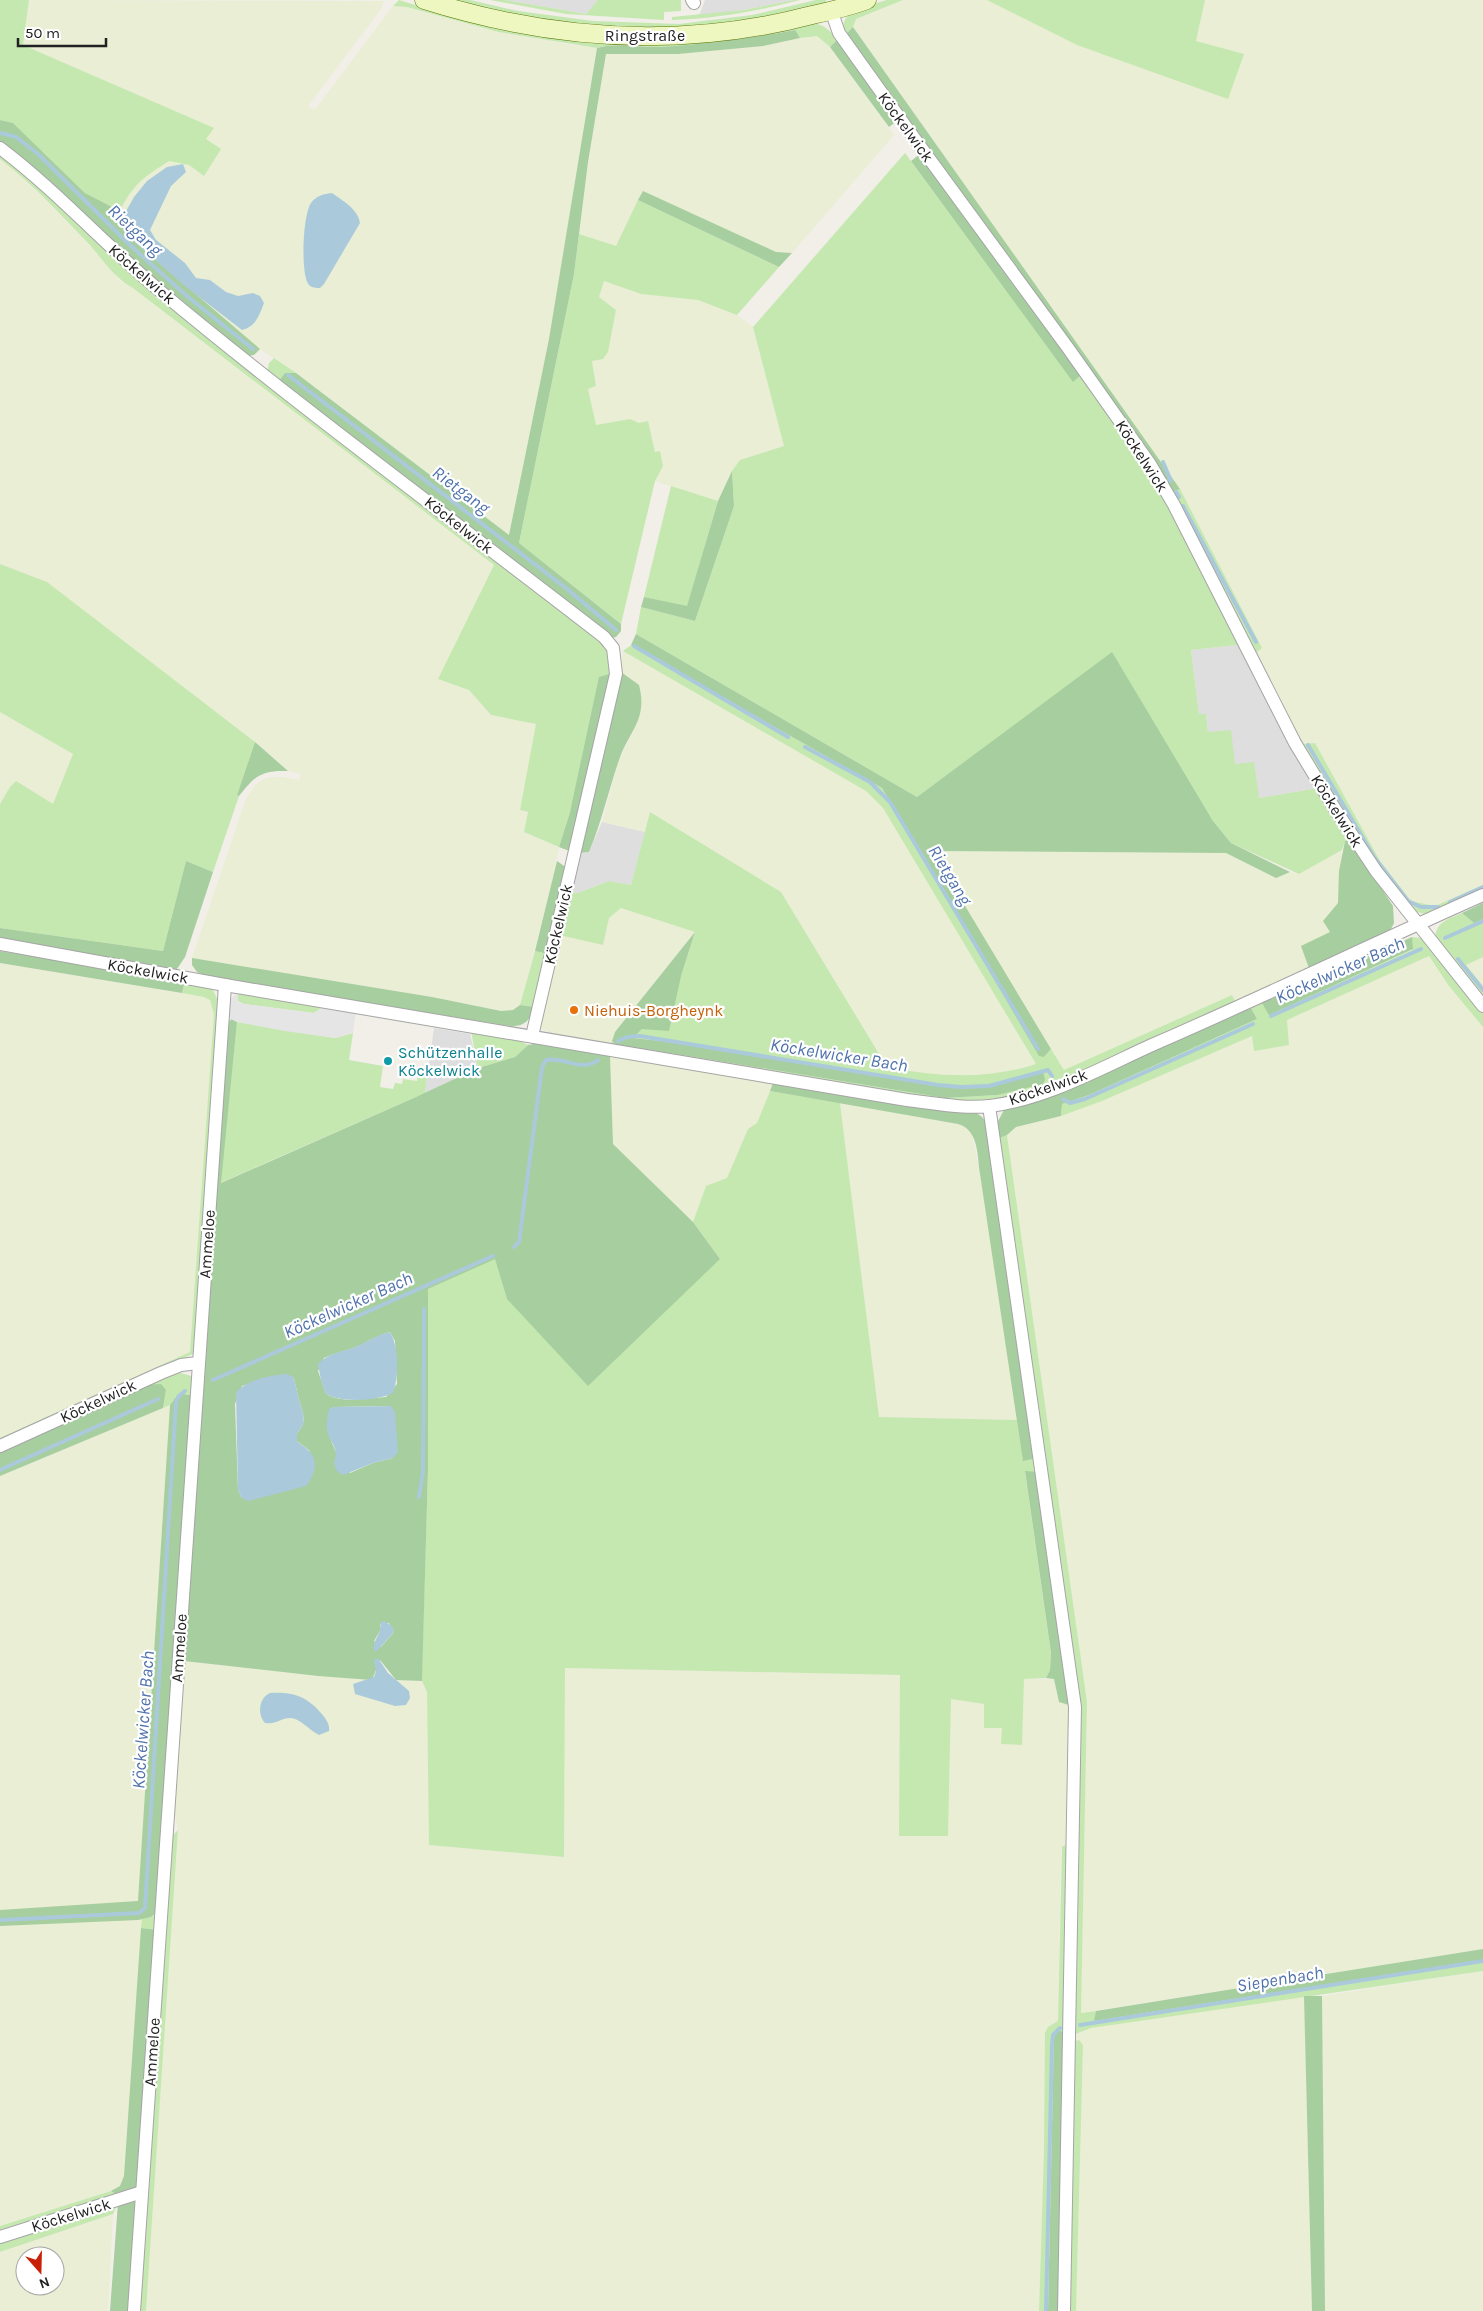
<svg xmlns="http://www.w3.org/2000/svg" width="1483" height="2311" font-family="Karla,sans-serif">
  <style>
    .residential { fill: #dedede }
    .farmland { fill: #e9eed4; fill-rule: evenodd }
    .grass { fill: #c5e8b0 }
    .forest { fill: #a6ce9e; fill-rule: evenodd }
    .parking { fill: #e5e5e5 }
    .water { fill: #aacadc }
    .lines { fill: none; stroke-linecap: round; stroke-linejoin: round }
    .stream { stroke: #aacadc; stroke-width: 4 }
    .minor-casing { stroke: #a5a5a5; stroke-width: 14 }
    .secondary-casing { stroke: #5c7609; stroke-width: 19 }
    .minor { stroke: #fff; stroke-width: 12 }
    .secondary { stroke: #edf7bf; stroke-width: 18 }
    .food-dot { fill: #e8710a; stroke: #fff; stroke-width: 2 }
    .culture-dot { fill: #0f9aa8; stroke: #fff; stroke-width: 2 }
    .labels { text-anchor: middle; dominant-baseline: central; stroke-width: 4.5; stroke-linejoin: round; paint-order: stroke }
    .street-label { font-size: 16px; fill: #212121; stroke: #fff }
    .food-label { font-size: 16px; fill: #c56008; stroke: #fff; text-anchor: start }
    .culture-label { font-size: 16px; fill: #0d838f; stroke: #fff; text-anchor: start }
    .water-label { font-size: 18px; font-style: italic; fill: #5073ad; stroke: #fff }
  </style>
  <rect width="100%" height="100%" fill="#f1efe8"/>
  <!-- residential -->
  <g class="residential">
    <polygon points="505,0 598,0 586,14"/>
    <polygon points="705,0 795,0 743,10 699,16"/>
    <polygon points="1237,645 1316,786 1312,789 1259,798 1208,732 1206,714 1199,714 1191,650"/>
    <polygon points="602,822 645,832 631,885 609,881 578,893 570,892 578,853 589,852"/>
    <polygon points="434,1028 470,1034 478,1068 425,1093"/>
  </g>
  <!-- farmland -->
  <g class="farmland">
    <polygon points="29,0 384,1 381,9 308,106 315,110 393,6 407,7 566,44 597,48 549,339 509,535 311,384 260,349 129,237 120,211 129,192 151,172 169,161 189,165 204,176 206,139 213,128 23,45"/>
    <polygon points="903,0 987,0 1077,45 1196,41 1205,0 1483,0 1483,885 1435,906 1411,901 1380,861 1315,743 1300,744 1256,653 1262,648 1180,489 853,27 855,19"/>
    <polygon points="817,36 830,47 894,135 792,253 776,252 643,191 616,246 579,234 588,162 606,54 678,54 763,46 800,38"/>
    <polygon points="0,159 17,172 63,217 106,262 119,280 133,288 494,565 439,678 469,690 491,715 537,724 520,810 528,812 524,832 559,847 550,890 520,1005 513,1010 501,1011 432,997 192,958 246,799 256,784 267,778 282,777 299,780 301,774 288,771 255,742 47,582 0,564"/>
    <polygon points="604,281 641,294 698,300 737,315 753,327 784,446 740,460 718,501 655,481 663,466 660,451 655,453 648,421 639,423 630,419 596,426 588,389 596,386 592,360 608,352 616,310 599,297"/>
    <polygon points="623,651 866,791 883,808 1036,1064 991,1075 958,1077 924,1074 887,1067 781,892 650,812 645,832 602,822 619,759 634,731 621,672"/>
    <polygon points="0,712 73,754 53,804 10,787 0,804"/>
    <polygon points="1342,850 1338,903 1324,920 1330,932 1310,971 1236,1003 1232,995 1064,1070 931,851 1226,853 1276,878 1290,872 1299,874"/>
    <polygon points="621,908 695,932 615,1032 611,1046 555,1035 542,1029 540,1028 559,935 603,945 609,918"/>
    <polygon points="1429,956 1449,986 1483,1027 1483,1949 1081,2013 1087,1702 1007,1135 1016,1127 1061,1116 1101,1101 1252,1036 1254,1051 1289,1044 1287,1020"/>
    <polygon points="1483,957 1483,986 1465,965"/>
    <polygon points="0,963 204,997 210,1000 214,1014 191,1352 0,1438"/>
    <polygon points="610,1056 773,1083 757,1123 748,1129 727,1178 706,1186 693,1222 613,1144"/>
    <polygon points="840,1103 958,1124 966,1127 972,1132 980,1174 1017,1420 879,1417"/>
    <polygon points="170,1405 138,1902 0,1910 0,1476"/>
    <polygon points="184,1661 318,1676 422,1681 427,1692 429,1845 564,1857 565,1668 900,1675 900,1836 948,1836 951,1699 984,1704 984,1727 1002,1728 1002,1744 1021,1745 1024,1679 1054,1679 1059,1702 1072,1706 1069,1845 1061,1846 1058,2021 1044,2151 1039,2311 146,2311 178,1830 173,1805"/>
    <polygon points="142,1919 124,2176 120,2186 111,2191 0,2226 0,1926"/>
    <polygon points="1483,1971 1483,2311 1325,2311 1322,1996"/>
    <polygon points="1304,1996 1312,2311 1076,2311 1083,2045 1079,2041 1072,2042 1073,2035 1091,2028"/>
    <path d="M113 2214 108 2311H0V2252ZM25 2256H55V2286H25Z"/>
  </g>
  <!-- grass -->
  <g class="grass">
    <path d="M0 0H29L23 45 214 128 206 139 221 149 204 176 189 165 169 161C145 176 132 185 120 211L85 193 13 123 0 120Z"/>
    <path d="M399 0 425 8 572 39 811 22C823 25 830 29 837 40L830 47 817 36 800 38 794 30C750 38 705 46 659 47 639 47 617 42 597 48L499 32 407 7 393 6Z"/>
    <polygon points="442,0 470,0 518,11 593,21 679,24 752,15 816,0 826,0 827,6 764,20 681,30 576,28"/>
    <polygon points="490,0 505,0 586,14 598,0 681,0 681,11 664,12 664,20 566,14"/>
    <path d="M795 0H800C758 11 715 19 672 20V17L743 10Z"/>
    <path d="M887 0H903L856 19 853 27 845 35C836 9 868 6 887 0Z"/>
    <polygon points="987,0 1205,0 1196,41 1244,54 1228,99 1077,45"/>
    <path d="M0 153 33 180 157 298 593 633 609 650 613 673 559 847 524 832 528 812 520 810 536 724 491 715 469 690 438 679 494 565 133 288C114 278 104 261 90 245 61 215 33 184 0 159Z"/>
    <polygon points="905,153 1073,381 1082,374 1150,471 1266,700 1237,645 1191,650 1199,714 1206,714 1208,732 1231,730 1235,764 1254,762 1259,798 1312,789 1316,786 1349,839 1345,841 1342,850 1299,874 1231,843 1213,821 1112,653 917,797 636,634 641,607 695,621 734,506 732,471 740,460 784,446 753,327"/>
    <polygon points="638,200 779,267 737,315 698,300 641,294 604,281 599,297 616,310 608,352 603,359 592,361 596,386 588,389 596,425 630,419 639,423 648,421 655,452 660,451 663,466 655,481 621,624 519,543 574,274 579,234 616,246"/>
    <polygon points="274,358 296,373 285,373 277,383 267,372 269,363"/>
    <polygon points="671,486 718,501 687,607 644,597"/>
    <polygon points="1180,489 1262,648 1256,653 1172,492"/>
    <polygon points="0,564 47,582 255,742 237,795 239,796 213,872 186,861 163,951 0,928 0,804 10,787 16,781 53,804 73,754 0,712"/>
    <path d="M631 645 882 788 1044 1057 1051 1049 1064 1070 1232 995 1236 1003 1054 1084C1016 1098 985 1101 945 1101L611 1046 612 1041 615 1044 945 1098 997 1095 1042 1071 992 1084 954 1086 886 1077 679 1043 633 1038 642 1029 681 976 695 932 621 908 609 918 603 945 559 935 570 892 578 893 609 881 631 885 650 812 781 892 887 1067C938 1077 986 1080 1036 1064L883 808 866 791 623 651Z"/>
    <polygon points="1315,743 1380,861 1411,901 1435,906 1483,885 1483,892 1428,915 1417,912 1409,907 1365,850 1300,744"/>
    <path d="M1462 913 1474 923 1483 919V957L1466 965 1483 986V1000L1435 940C1435 922 1448 919 1462 913Z"/>
    <polygon points="1412,937 1422,938 1483,1012 1483,1027 1449,986 1429,956 1287,1020 1289,1045 1254,1051 1252,1036 1102,1101 1061,1116 1062,1104 1089,1095 1257,1019 1251,1008 1262,1003 1269,1014 1412,950"/>
    <polygon points="535,951 548,954 534,1007 520,1005"/>
    <polygon points="185,981 212,988 220,1005 195,1353 0,1443 0,1438 190,1352 214,1014 210,1000 204,997 182,993"/>
    <polygon points="238,993 319,1006 320,1009 314,1013 244,1004 238,1001"/>
    <polygon points="237,1022 335,1038 353,1033 349,1060 383,1066 380,1087 393,1089 395,1083 402,1084 403,1079 417,1081 419,1070 428,1071 425,1093 220,1183"/>
    <polygon points="471,1031 517,1039 528,1045 515,1057 478,1068"/>
    <polygon points="770,1091 840,1103 879,1417 1017,1420 1023,1460 1037,1458 1039,1472 1025,1472 1051,1654 1050,1670 1046,1678 1024,1679 1022,1745 1001,1744 1002,1728 984,1728 984,1704 951,1699 948,1836 899,1836 900,1675 565,1668 564,1857 429,1845 427,1692 422,1681 422,1671 428,1469 428,1289 495,1258 507,1299 720,1259 693,1222 706,1186 727,1178 748,1129 757,1123"/>
    <polygon points="1007,1135 1087,1702 1081,2013 1096,2011 1095,2021 1483,1960 1483,1971 1091,2028 1073,2035 1078,1714 997,1139"/>
    <polygon points="181,1373 191,1376 194,1381 193,1396 179,1393 170,1405 163,1408 166,1390 142,1385 169,1374"/>
    <polygon points="178,1830 146,2311 140,2311 171,1837"/>
    <polygon points="1069,1845 1066,2032 1054,2036 1048,2311 1039,2311 1044,2151 1045,2033 1048,2027 1058,2021 1062,1846"/>
    <polygon points="159,1910 158,1930 141,1928 142,1919 151,1917"/>
    <polygon points="1079,2040 1083,2045 1076,2311 1067,2311 1072,2042"/>
    <polygon points="111,2191 120,2197 0,2235 0,2226"/>
    <polygon points="118,2203 113,2214 0,2252 0,2241"/>
  </g>
  <!-- forest -->
  <g class="forest">
    <polygon points="853,27 1180,489 1172,492 845,35"/>
    <path d="M795 30 800 38 763 46 678 54H606L588 162 574 274 519 543 621 624V631L616 637 610 638 277 383 285 373H296L509 535 549 339 597 48C618 42 640 48 662 47 707 44 751 38 795 30Z"/>
    <polygon points="837,40 897,121 889,127 830,47"/>
    <polygon points="0,120 13,123 85,193 120,211 129,237 260,349 254,355 247,356 156,284 0,144"/>
    <polygon points="920,154 1082,374 1073,382 911,161"/>
    <polygon points="643,191 776,252 792,253 779,267 638,200"/>
    <polygon points="732,471 734,506 695,621 641,607 644,597 687,606 718,501"/>
    <polygon points="636,634 917,797 1112,652 1213,821 1231,843 1290,872 1276,878 1226,853 932,851 1051,1049 1044,1057 1039,1056 882,788 631,645"/>
    <path d="M621 672 639 685C648 720 629 731 619 760 608 792 602 821 589 852L578 853Z"/>
    <polygon points="613,673 572,852 559,847 570,812 599,677"/>
    <path d="M255 742 288 771C261 770 255 776 239 796L237 795Z"/>
    <polygon points="1349,839 1393,906 1394,923 1390,931 1310,971 1301,946 1330,932 1323,921 1338,903 1339,871 1345,841"/>
    <polygon points="186,861 213,872 185,957 177,969 171,970 0,940 0,928 163,951"/>
    <polygon points="557,861 564,866 566,873 548,954 535,951"/>
    <polygon points="1483,903 1483,919 1474,923 1462,913"/>
    <polygon points="695,932 681,976 669,1031 642,1029 633,1038 679,1043 886,1077 954,1086 992,1084 1043,1071 1045,1080 1043,1084 997,1095 945,1098 615,1044 612,1041 615,1032"/>
    <polygon points="1412,937 1413,949 1269,1015 1262,1003"/>
    <polygon points="0,951 185,981 182,993 0,963"/>
    <path d="M192 958 432 997 501 1011 513 1010 520 1005 534 1007C532 1012 530 1018 527 1021 517 1031 495 1023 484 1022L207 976 197 972 192 965Z"/>
    <polygon points="1251,1008 1257,1019 1089,1095 1062,1104 1061,1116 1016,1127 1007,1135 997,1139 996,1125 1004,1110 1133,1060"/>
    <path d="M231 1019 237 1022 221 1183 416 1097 478 1068 515 1057 528 1045 539 1043 610 1056 613 1144 693 1222 720 1259 588 1386 507 1299 495 1259 428 1289V1469L422 1681 396 1680 380 1660 372 1680 318 1676 184 1661 226 1024ZM390 1332 395 1341 397 1384 386 1397C367 1398 343 1404 326 1394L318 1371 324 1358C335 1353 345 1351 356 1347 368 1342 377 1335 390 1332ZM279 1375 293 1377C296 1385 297 1392 299 1400 303 1413 308 1422 297 1433V1441L310 1451 242 1498 238 1490 235 1404 242 1386ZM391 1406 393 1458 373 1463 350 1473C336 1455 323 1433 330 1409L334 1407ZM389 1623 394 1632 381 1647 374 1641 381 1629 380 1624Z"/>
    <path d="M773 1083 975 1112 982 1117 987 1123 1037 1458 1023 1461 980 1174C977 1155 979 1130 958 1124L770 1091Z"/>
    <polygon points="161,1384 166,1390 163,1408 0,1476 0,1450 142,1385"/>
    <polygon points="179,1393 193,1396 159,1910 151,1917 138,1920 0,1926 0,1910 138,1901 170,1405"/>
    <polygon points="1025,1471 1039,1472 1072,1706 1059,1702 1054,1679 1046,1678 1050,1670 1051,1653"/>
    <polygon points="141,1928 158,1930 139,2184 134,2190 120,2197 111,2191 120,2186 124,2176"/>
    <polygon points="1483,1949 1483,1960 1094,2021 1096,2011"/>
    <polygon points="1304,1996 1322,1996 1325,2311 1312,2311"/>
    <polygon points="1059,2031 1066,2032 1061,2311 1048,2311 1054,2036"/>
    <polygon points="129,2202 134,2202 138,2206 132,2311 110,2311 118,2203"/>
  </g>
  <!-- parking -->
  <polygon class="parking" points="238,993 238,1001 244,1004 314,1013 320,1009 319,1006 356,1010 353,1033 335,1038 285,1031 237,1022 232,1019 226,1024 229,1000"/>
  <!-- water -->
  <g class="water">
    <path d="M183 164 186 172 171 186 150 230 156 240 185 263 196 278 210 280 226 292 238 296 253 293 260 296 264 303C259 316 256 326 242 330L185 286 129 237 124 225 125 213 134 197 147 181 167 167Z"/>
    <path d="M332 193C343 201 358 209 360 223L324 284 320 288C316 288 312 288 309 285 300 275 303 214 311 203 316 196 323 194 332 193Z"/>
    <path d="M390 1332C399 1347 399 1377 393 1393 377 1401 342 1403 326 1394L321 1380 318 1364C329 1353 340 1352 353 1348 366 1343 376 1335 390 1332Z"/>
    <path d="M287 1374 293 1377C296 1385 297 1392 299 1400 303 1413 308 1422 297 1433V1441C301 1445 307 1448 310 1452 319 1462 314 1477 306 1486L248 1501 242 1498 238 1490 236 1392C248 1380 270 1375 287 1374Z"/>
    <path d="M391 1406 395 1412 398 1452 393 1458 373 1463 343 1475 337 1471 334 1463C340 1446 329 1444 327 1429 326 1423 328 1415 329 1409L334 1407Z"/>
    <path d="M384 1621 392 1626 394 1632 376 1652 374 1650C372 1640 383 1633 380 1623Z"/>
    <polygon points="378,1658 388,1673 409,1691 410,1698 406,1705 395,1706 355,1694 353,1684 374,1677 376,1671 374,1660"/>
    <path d="M270 1693C293 1692 306 1696 321 1713 326 1719 330 1724 329 1731L319 1735C310 1731 300 1718 290 1718 281 1718 275 1725 265 1723 257 1714 259 1698 270 1693Z"/>
  </g>
  <g class="lines">
    <!-- stream -->
    <g class="stream">
      <polyline points="0,133 16,137 38,154 132,247 188,297 253,349"/>
      <polyline points="288,375 567,589 616,630"/>
      <polyline points="1163,462 1171,481"/>
      <polyline points="1176,492 1179,497"/>
      <polyline points="1183,506 1256,642"/>
      <polyline points="634,646 788,737"/>
      <polyline points="1308,745 1374,857 1408,901 1421,907 1438,907"/>
      <polyline points="805,747 870,782 890,802 1038,1049"/>
      <polyline points="1450,902 1483,887"/>
      <polyline points="1445,938 1483,921"/>
      <polyline points="1458,959 1483,990"/>
      <polyline points="1271,1016 1421,949"/>
      <polyline points="618,1041 627,1037 640,1036 938,1085 961,1087 989,1086 1048,1070 1052,1076"/>
      <polyline points="1063,1099 1070,1103 1085,1099 1253,1024"/>
      <path d="M514 1247 519 1242 542 1067 546 1060C563 1056 582 1073 598 1060"/>
      <polyline points="213,1380 493,1256"/>
      <polyline points="0,1470 158,1399"/>
      <polyline points="419,1497 423,1472 424,1309"/>
      <polyline points="0,1920 139,1913 145,1908 176,1402 179,1396 185,1391"/>
      <polyline points="1080,2025 1483,1961"/>
      <polyline points="1046,2311 1052,2044 1053,2035 1060,2028"/>
    </g>
    <!-- minor casing -->
    <g class="minor-casing">
      <g id="minor">
        <polyline points="692,0 694,3"/>
        <polyline points="831,10 839,33 909,131 1068,348 1150,464 1174,505 1295,743 1335,809 1376,871 1483,1006"/>
        <path d="M0 148C57 191 105 245 160 291 304 411 456 522 604 637L613 648 616 674 532 1036"/>
        <path d="M0 944 225 985 907 1100C934 1103 963 1109 990 1106 1046 1099 1101 1068 1152 1045 1263 997 1372 944 1483 895"/>
        <polyline points="989,1106 1075,1707 1064,2311"/>
        <polyline points="0,1446 161,1373 181,1365 198,1363"/>
        <polyline points="0,2237 142,2192"/>
        <polyline points="134,2311 225,985"/>
      </g>
    </g>
    <!-- secondary casing -->
    <g class="secondary-casing">
      <path id="secondary" d="M424 0C551 40 683 49 812 15 830 11 849 7 867 0"/>
    </g>
    <!-- minor -->
    <use href="#minor" class="minor"/>
    <!-- secondary -->
    <use href="#secondary" class="secondary"/>
  </g>
  <!-- markers -->
  <circle class="food-dot" cx="574" cy="1010" r="5"/>
  <circle class="culture-dot" cx="388" cy="1061" r="5"/>
  <g class="labels">
    <!-- street labels -->
    <g class="street-label">
      <text x="645" y="35">Ringstraße</text>
      <text transform="translate(906 127) rotate(54)">Köckelwick</text>
      <text transform="translate(142 274) rotate(41)">Köckelwick</text>
      <text transform="translate(1142 456) rotate(57)">Köckelwick</text>
      <text transform="translate(459 525) rotate(38)">Köckelwick</text>
      <text transform="translate(1337 811) rotate(58)">Köckelwick</text>
      <text transform="translate(558 924) rotate(-77)">Köckelwick</text>
      <text transform="translate(148 971) rotate(10)">Köckelwick</text>
      <text transform="translate(1048 1087) rotate(-19)">Köckelwick</text>
      <text transform="translate(207 1244) rotate(-86)">Ammeloe</text>
      <text transform="translate(98 1401) rotate(-25)">Köckelwick</text>
      <text transform="translate(179 1648) rotate(-86)">Ammeloe</text>
      <text transform="translate(152 2052) rotate(-86)">Ammeloe</text>
      <text transform="translate(71 2215) rotate(-17)">Köckelwick</text>
    </g>
    <!-- food labels -->
    <g class="food-label">
      <text x="584" y="1010">Niehuis-Borgheynk</text>
    </g>
    <!-- culture labels -->
    <g class="culture-label">
      <text x="398" y="1052">Schützenhalle<tspan x="398" dy="18">Köckelwick</tspan></text>
    </g>
    <!-- water labels -->
    <g class="water-label">
      <text transform="translate(135 230) rotate(43)">Rietgang</text>
      <text transform="translate(461 490) rotate(37)">Rietgang</text>
      <text transform="translate(950 875) rotate(59)">Rietgang</text>
      <text transform="translate(1340 970) rotate(-24)">Köckelwicker Bach</text>
      <text transform="translate(839 1055) rotate(9)">Köckelwicker Bach</text>
      <text transform="translate(348 1305) rotate(-24)">Köckelwicker Bach</text>
      <text transform="translate(143 1720) rotate(-86)">Köckelwicker Bach</text>
      <text transform="translate(1280 1979) rotate(-9)">Siepenbach</text>
    </g>
  </g>
  <!-- north arrow -->
  <g transform="translate(40 2271) rotate(160)"><circle r="24" fill="#ffffff" stroke="#a6a6a6"/>
  <path d="M0-4L9 19L0 12L-9 19Z" fill="#c92008"/>
  <text y="-8" font-size="14" font-weight="bold" text-anchor="middle" fill="#212121">N</text>
  </g>
  <!-- scale -->
  <path d="M18 38v8h88v-8" fill="none" stroke="#212121" stroke-width="2.5"/>
  <text x="25" y="38" font-size="15" fill="#212121" stroke="#ffffff" stroke-width="4" paint-order="stroke">50 m</text>
</svg>
